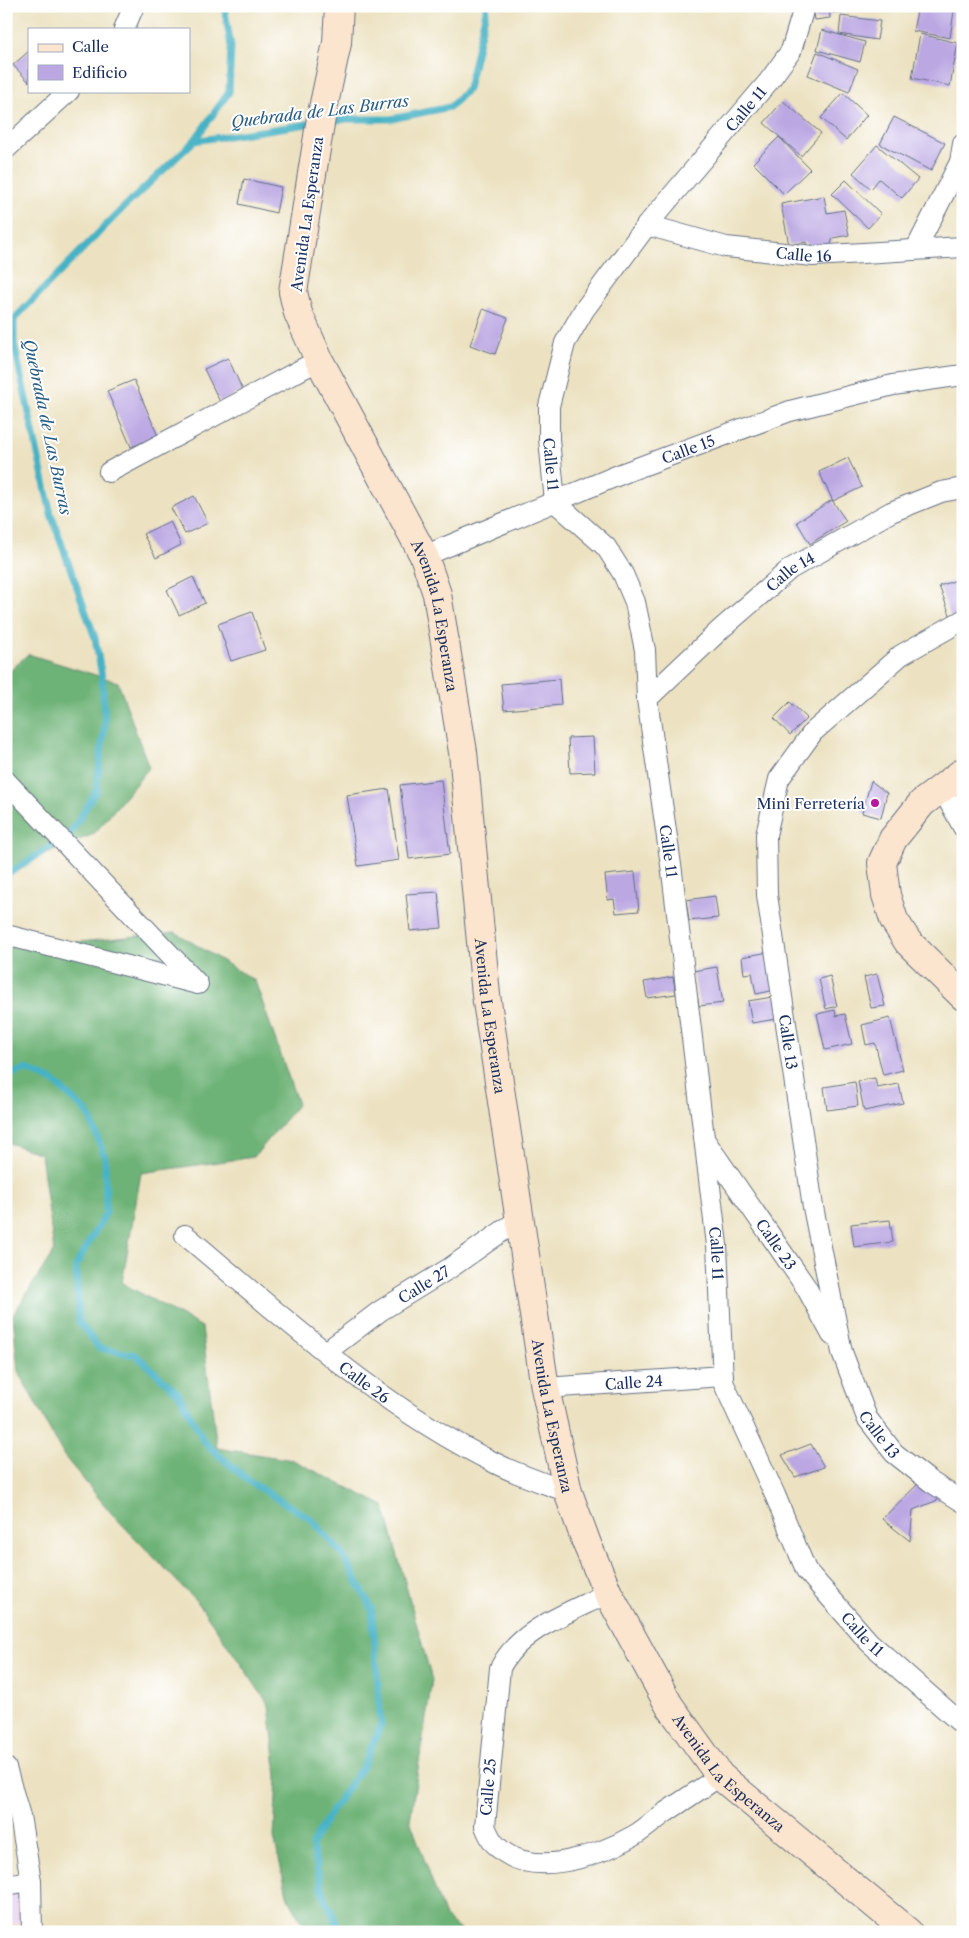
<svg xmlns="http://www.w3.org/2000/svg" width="969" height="1938" font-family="'Libre Caslon Text',serif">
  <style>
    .built { fill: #e8d2ee }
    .forest { fill: #6db276; stroke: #44706a }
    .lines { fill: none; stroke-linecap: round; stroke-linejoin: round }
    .stream { stroke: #47b2c5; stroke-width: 7 }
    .building { fill: #bba8e3 }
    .street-casing { stroke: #646e81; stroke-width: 22 }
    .secondary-casing { stroke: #646e81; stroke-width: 30 }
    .street { stroke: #fff; stroke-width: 20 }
    .secondary { stroke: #fce5cf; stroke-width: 28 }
    .poi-dot { fill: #b5179e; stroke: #fff; stroke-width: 2 }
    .labels { text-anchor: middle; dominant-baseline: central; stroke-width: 4; stroke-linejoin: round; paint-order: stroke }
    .street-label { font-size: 15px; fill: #1b2f5e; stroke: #fff }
    .poi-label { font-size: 15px; fill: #1b2f5e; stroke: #fff; text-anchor: end }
    .water-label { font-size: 16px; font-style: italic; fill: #2a5d82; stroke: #fff }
  </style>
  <rect width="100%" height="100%" fill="#fff"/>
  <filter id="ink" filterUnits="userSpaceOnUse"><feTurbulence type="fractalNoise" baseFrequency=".02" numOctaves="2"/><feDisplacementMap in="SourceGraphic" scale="10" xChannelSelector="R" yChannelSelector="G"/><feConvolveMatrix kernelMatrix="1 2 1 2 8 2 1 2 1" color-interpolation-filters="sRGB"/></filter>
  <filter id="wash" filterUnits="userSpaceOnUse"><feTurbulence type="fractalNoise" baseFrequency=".0096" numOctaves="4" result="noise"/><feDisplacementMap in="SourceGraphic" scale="20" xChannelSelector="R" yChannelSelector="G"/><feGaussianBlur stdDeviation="1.12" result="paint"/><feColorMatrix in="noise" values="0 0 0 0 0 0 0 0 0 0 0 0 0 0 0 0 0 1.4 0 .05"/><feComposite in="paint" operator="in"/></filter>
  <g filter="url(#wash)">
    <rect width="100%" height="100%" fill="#ece2c1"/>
    <!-- built -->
    <polygon class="built" points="21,1892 25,1921 6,1926 6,1894"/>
    <!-- forest -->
    <g class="forest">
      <polygon points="28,654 118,682 149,768 94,834 15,866 6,887 6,675"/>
      <polygon points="175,932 255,981 298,1104 254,1157 141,1173 122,1283 202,1327 217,1448 293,1460 384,1506 432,1680 410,1820 445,1917 462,1932 308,1932 288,1898 274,1838 277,1777 269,1705 199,1604 111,1513 64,1456 18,1371 13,1315 54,1251 41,1154 6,1142 6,945 80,942"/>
    </g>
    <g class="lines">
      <!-- stream -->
      <g class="stream">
        <polyline points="327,121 347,119 391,119 450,107 468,89 487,6"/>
        <polyline points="194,141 229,92 231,46 224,6"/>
        <polyline points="6,873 16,869 70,834 96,791 105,724 102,677 95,638 51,514 14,344 14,319 121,210 194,141 314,123"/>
        <polyline points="6,1076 26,1069 53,1081 88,1113 105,1157 106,1213 76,1265 79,1322 99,1348 136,1355 179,1394 205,1443 250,1482 311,1519 343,1555 372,1609 381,1725 363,1766 332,1810 312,1844 323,1894 341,1932"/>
      </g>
    </g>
    <g id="blocks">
      <!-- building -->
      <g class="building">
        <polygon points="813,6 829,6 830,18 815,20"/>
        <polygon points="831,6 857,6 857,10 832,13"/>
        <polygon points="918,6 954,11 950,38 913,31"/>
        <polygon points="841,16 880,21 877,40 839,34"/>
        <polygon points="822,30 865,42 860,62 817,50"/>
        <polygon points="920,34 958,43 950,86 912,78"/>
        <polygon points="29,51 29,82 13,65"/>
        <polygon points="817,52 858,69 849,92 808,75"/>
        <polygon points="843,93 867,115 846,140 821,118"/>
        <polygon points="783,101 821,133 801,156 764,123"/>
        <polygon points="894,117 945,143 931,171 880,144"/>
        <polygon points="779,137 810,169 784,194 753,163"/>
        <polygon points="877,145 918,179 902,198 879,179 871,189 853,173"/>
        <polygon points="244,179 281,187 276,213 239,204"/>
        <polygon points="846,180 881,214 868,228 832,194"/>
        <polygon points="824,196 827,213 844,210 849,235 833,238 830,247 807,250 806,242 789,245 781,204"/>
        <polygon points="483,309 508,318 495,354 470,345"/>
        <polygon points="228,358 243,391 220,402 204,369"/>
        <polygon points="134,380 158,436 131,447 107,391"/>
        <polygon points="848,458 862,487 833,501 819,472"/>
        <polygon points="194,496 208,523 185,534 171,508"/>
        <polygon points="832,500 846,521 810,544 797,522"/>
        <polygon points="170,521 181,545 156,558 143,534"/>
        <polygon points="193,577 205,603 179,615 167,590"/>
        <polygon points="963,578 963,616 952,620 939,586"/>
        <polygon points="252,612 265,650 231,661 218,624"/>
        <polygon points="559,679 561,705 504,710 501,684"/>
        <polygon points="790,702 807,718 790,735 774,718"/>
        <polygon points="593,737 595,772 570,773 568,738"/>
        <polygon points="441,780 450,854 409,859 400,785"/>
        <polygon points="871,781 887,793 881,818 862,813"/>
        <polygon points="389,789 399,860 358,866 347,795"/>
        <polygon points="635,872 639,911 616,913 614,899 608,900 605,875"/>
        <polygon points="438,892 442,928 410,931 406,894"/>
        <polygon points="715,896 718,918 689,921 686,900"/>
        <polygon points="769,952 776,990 756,994 752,973 744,974 742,957"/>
        <polygon points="717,967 723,1003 699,1006 693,971"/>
        <polygon points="877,974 885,1006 871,1008 864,977"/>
        <polygon points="830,976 837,1006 826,1009 819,979"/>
        <polygon points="673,977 676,994 647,998 644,982"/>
        <polygon points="779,996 783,1018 752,1023 748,1001"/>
        <polygon points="835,1010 836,1016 845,1014 852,1044 825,1050 817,1014"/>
        <polygon points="890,1018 903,1070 883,1075 875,1043 866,1045 862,1025"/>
        <polygon points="875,1078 877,1088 899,1084 903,1103 864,1111 858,1081"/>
        <polygon points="855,1082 858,1106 827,1110 824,1087"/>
        <polygon points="890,1220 893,1242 854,1247 851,1224"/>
        <polygon points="811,1444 824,1467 795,1477 782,1455"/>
        <polygon points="922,1480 943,1498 913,1510 910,1541 882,1519"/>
      </g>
    </g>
  </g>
  <g filter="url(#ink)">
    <use href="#blocks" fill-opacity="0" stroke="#646e81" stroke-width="1"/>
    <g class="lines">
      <!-- street casing -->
      <g class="street-casing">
        <g id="street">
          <path id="s1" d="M802 6 803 11 791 51 769 81 647 225 584 310 565 343 549 406V439L555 502 606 547 623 574 635 602 645 650 647 699 672 872 717 1245 723 1382 775 1495 806 1570 869 1642 963 1725"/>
          <polyline points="124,29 134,6"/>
          <polyline points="6,149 69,91"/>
          <path id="s2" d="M647 225 726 247 813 256 963 247"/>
          <polyline points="916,249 960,162 963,144"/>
          <polyline points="109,472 319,360"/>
          <path id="s3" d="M424 556 626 472 790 411 893 385 963 375"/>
          <path id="s4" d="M963 620 901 655 813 732 779 779 766 835 767 895 813 1207 842 1352 867 1418 894 1453 931 1482 963 1502"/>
          <path id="s5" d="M647 699 721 629 790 569 891 512 941 492 963 488"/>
          <polyline points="6,781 198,984 6,935"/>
          <polyline points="941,787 963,827"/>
          <path id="s6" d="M706 1142 806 1287 832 1335"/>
          <path id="s7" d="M185 1235C284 1318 380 1407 497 1464 519 1475 544 1483 568 1492"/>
          <path id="s8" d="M326 1352 380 1311 450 1268 521 1218"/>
          <path id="s9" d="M545 1388 723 1376"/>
          <path d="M608 1593C571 1612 519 1629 500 1668L485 1826C487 1831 490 1838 494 1843 527 1882 599 1856 635 1835 646 1828 656 1819 666 1812 684 1800 702 1788 720 1776"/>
          <polyline points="6,1768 20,1816 31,1881 32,1932"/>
          <polyline points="6,1885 31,1881"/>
        </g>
      </g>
      <!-- secondary casing -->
      <g class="secondary-casing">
        <g id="secondary">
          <path id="s10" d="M339 6 337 43 321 118 293 292 298 313 319 360 424 556 437 594 463 752 486 995 545 1388 568 1492 587 1544 608 1593 669 1705 720 1776 908 1932"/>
          <polyline points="963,772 922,803 893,839 882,863 886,895 894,920 908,942 963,996"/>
        </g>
      </g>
      <!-- street -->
      <use href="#street" class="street"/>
      <!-- secondary -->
      <use href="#secondary" class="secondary"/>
    </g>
  </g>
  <!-- markers -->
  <circle class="poi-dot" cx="875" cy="803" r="5"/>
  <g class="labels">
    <!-- street labels -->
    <g class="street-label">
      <text transform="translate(746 109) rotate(-50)">Calle 11</text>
      <text transform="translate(307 214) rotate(-82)">Avenida La Esperanza</text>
      <text stroke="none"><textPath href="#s2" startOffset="160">Calle 16</textPath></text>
      <text stroke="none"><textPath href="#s3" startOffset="285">Calle 15</textPath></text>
      <text stroke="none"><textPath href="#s1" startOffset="540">Calle 11</textPath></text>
      <text stroke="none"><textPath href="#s5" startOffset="192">Calle 14</textPath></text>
      <text stroke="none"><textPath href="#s10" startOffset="646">Avenida La Esperanza</textPath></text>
      <text stroke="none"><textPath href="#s1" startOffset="960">Calle 11</textPath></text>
      <text stroke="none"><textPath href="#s10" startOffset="1051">Avenida La Esperanza</textPath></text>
      <text stroke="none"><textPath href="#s4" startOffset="512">Calle 13</textPath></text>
      <text stroke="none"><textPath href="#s6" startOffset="124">Calle 23</textPath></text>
      <text stroke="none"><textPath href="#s1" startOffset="1365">Calle 11</textPath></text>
      <text stroke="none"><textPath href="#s8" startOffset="119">Calle 27</textPath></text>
      <text stroke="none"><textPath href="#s7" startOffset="232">Calle 26</textPath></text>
      <text stroke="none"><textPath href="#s9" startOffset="89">Calle 24</textPath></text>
      <text stroke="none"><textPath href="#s10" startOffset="1456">Avenida La Esperanza</textPath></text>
      <text stroke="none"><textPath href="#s4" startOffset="918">Calle 13</textPath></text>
      <text stroke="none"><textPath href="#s1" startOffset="1785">Calle 11</textPath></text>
      <text stroke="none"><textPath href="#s10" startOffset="1861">Avenida La Esperanza</textPath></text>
      <text transform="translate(488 1787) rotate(-85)">Calle 25</text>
    </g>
    <!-- poi labels -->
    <g class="poi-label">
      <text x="865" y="803">Mini Ferretería</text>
    </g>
    <!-- water labels -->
    <g class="water-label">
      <text transform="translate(320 111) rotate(-7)">Quebrada de Las Burras</text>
      <text transform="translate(48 427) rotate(78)">Quebrada de Las Burras</text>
    </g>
  </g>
  <!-- margin -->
  <rect width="969" height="1938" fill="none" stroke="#fff" stroke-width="25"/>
  <!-- legend -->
  <rect x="28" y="28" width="162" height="65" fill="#ffffff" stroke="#a4acbf"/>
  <rect x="38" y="44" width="25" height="8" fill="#fce5cf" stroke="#a4acbf"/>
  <text x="72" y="52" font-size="15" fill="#1b2f5e">Calle</text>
  <rect x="38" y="65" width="25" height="15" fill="#bba8e3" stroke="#a4acbf"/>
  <text x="72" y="78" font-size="15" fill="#1b2f5e">Edificio</text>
</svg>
